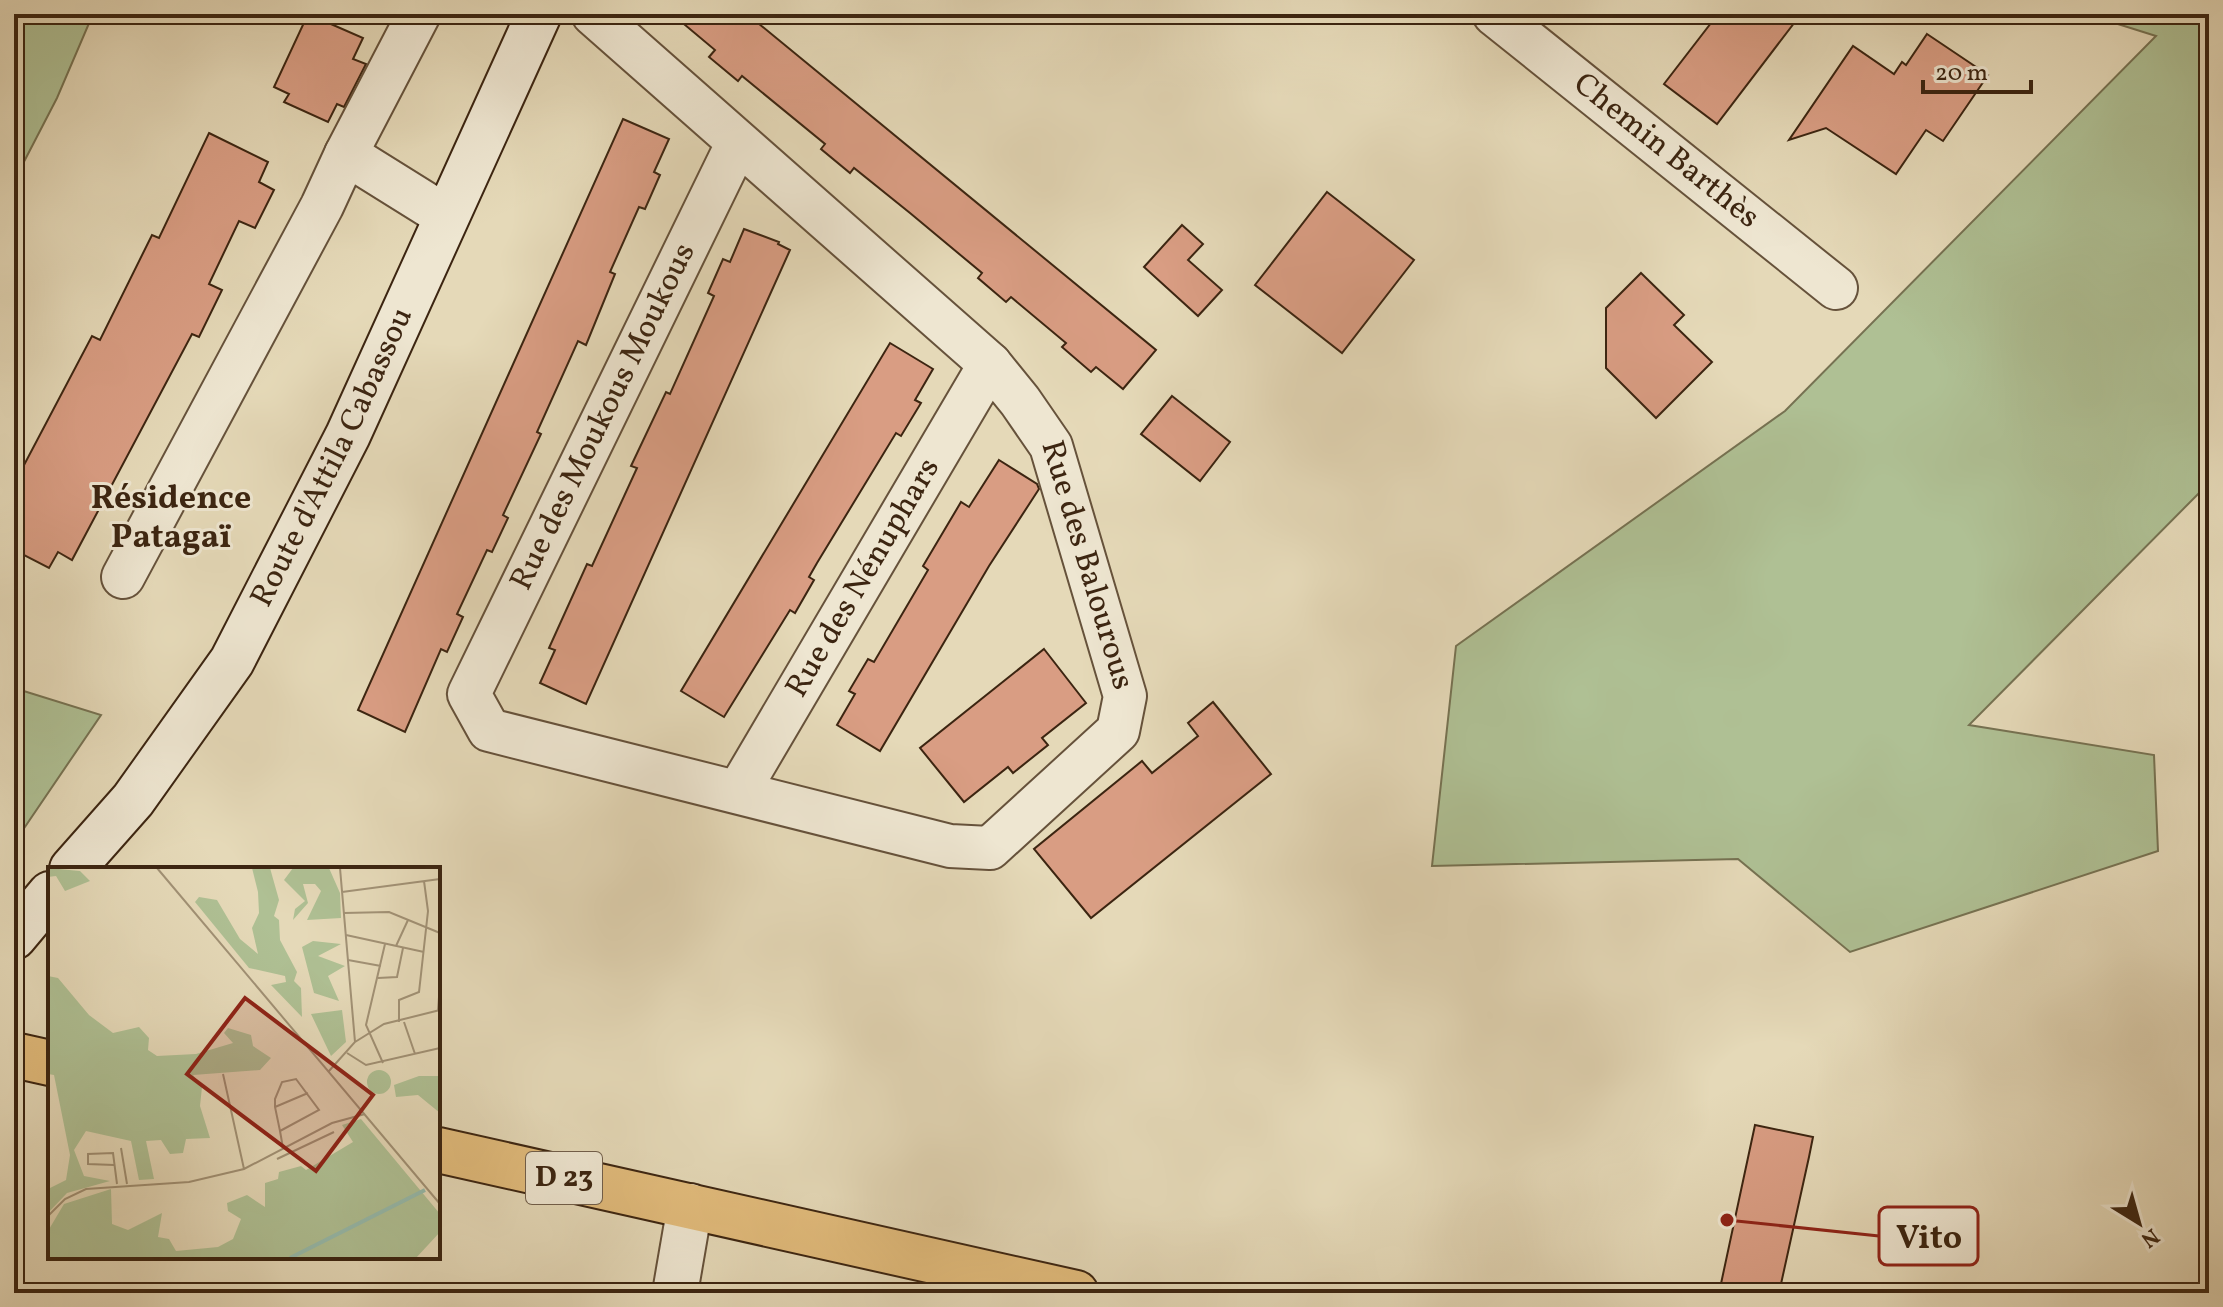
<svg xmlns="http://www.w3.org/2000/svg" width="2223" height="1307" font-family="Vollkorn,serif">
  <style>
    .green { fill: #afc094; stroke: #767252; stroke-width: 2 }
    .building { fill: #d99d83; stroke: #3c2511; stroke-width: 2 }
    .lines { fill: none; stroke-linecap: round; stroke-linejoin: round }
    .minor-casing { stroke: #66523b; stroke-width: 46 }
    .tertiary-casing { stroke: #66523b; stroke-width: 48 }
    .secondary-casing { stroke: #3c2511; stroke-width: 48 }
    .primary-casing { stroke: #3c2511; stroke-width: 48 }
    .minor { stroke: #eee6d1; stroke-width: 42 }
    .tertiary { stroke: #eee6d1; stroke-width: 44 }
    .secondary { stroke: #eee6d1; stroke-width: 44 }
    .primary { stroke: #e2bc7c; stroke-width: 44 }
    .labels { text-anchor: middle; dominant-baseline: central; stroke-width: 6; stroke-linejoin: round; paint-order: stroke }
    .shield { fill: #eee6d1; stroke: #715f4b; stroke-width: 2 }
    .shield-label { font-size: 30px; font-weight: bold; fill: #3c2511 }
    .street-label { font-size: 32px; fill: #3c2511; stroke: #eee6d1 }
    .neighbourhood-label { font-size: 34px; font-weight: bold; fill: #3c2511; stroke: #eee6d1 }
    .inset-river { fill: none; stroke: #96baab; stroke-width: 4 }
    .inset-road { fill: none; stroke: #a19175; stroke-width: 2 }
    .view { fill: #8f2418; fill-opacity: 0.15; stroke: #8f2418; stroke-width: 4 }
    .inset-edge { fill: none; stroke: #3c2511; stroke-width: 4 }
    .leader { fill: none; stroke: #8f2418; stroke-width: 3 }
    .callout-dot { fill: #8f2418; stroke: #eee6d1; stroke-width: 3 }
    .callout { fill: #eee6d1; stroke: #8f2418; stroke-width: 3 }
    .callout-label { font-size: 34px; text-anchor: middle; font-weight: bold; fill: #3c2511 }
  </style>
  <rect width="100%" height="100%" fill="#e5d9b8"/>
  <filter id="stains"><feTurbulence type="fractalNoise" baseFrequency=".0025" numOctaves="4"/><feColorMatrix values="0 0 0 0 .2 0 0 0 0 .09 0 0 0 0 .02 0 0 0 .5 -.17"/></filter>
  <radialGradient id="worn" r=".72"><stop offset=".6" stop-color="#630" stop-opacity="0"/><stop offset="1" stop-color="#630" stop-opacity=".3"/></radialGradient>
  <!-- green -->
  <g class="green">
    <polygon points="14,14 93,14 57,98 14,181"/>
    <polygon points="2086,14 2209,14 2209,483 1969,725 2154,755 2158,851 1850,952 1738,859 1432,866 1456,646 1785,411 2156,36"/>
    <polygon points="14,688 101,715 14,843"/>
  </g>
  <!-- building -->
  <g class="building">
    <polygon points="308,14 363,38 353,59 366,64 344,107 337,104 328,122 284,102 289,94 274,87"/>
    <polygon points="672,14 747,14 1156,350 1123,389 1096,367 1091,372 1062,347 1066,343 1011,297 1006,302 978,278 982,273 910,213 854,168 850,173 821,149 825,144 742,76 738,81 709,57 715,50"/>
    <polygon points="1718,14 1801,14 1717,124 1664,84"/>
    <polygon points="1927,34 1988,75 1943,141 1926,130 1896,174 1826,128 1789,140 1853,46 1894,74 1902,62 1906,65"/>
    <polygon points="623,119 669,139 654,172 660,175 645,209 639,207 610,272 615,274 586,345 578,341 537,432 541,434 503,515 508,518 492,552 487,550 457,614 463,617 447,652 441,649 405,732 358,710"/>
    <polygon points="209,133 268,162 259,182 274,190 255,228 239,221 209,284 222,290 199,337 192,334 72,560 58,552 49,568 14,550 14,484 92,336 100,340 152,235 159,238"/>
    <polygon points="1327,192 1414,260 1342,353 1255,285"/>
    <polygon points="1182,225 1203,244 1188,260 1222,290 1198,316 1144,267"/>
    <polygon points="744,229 779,242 778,244 790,250 586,704 540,683 555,650 549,648 587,564 592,566 637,468 631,466 666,392 670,394 714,296 708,293 723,259 730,262"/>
    <polygon points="1641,273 1684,315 1674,325 1712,362 1656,418 1606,368 1606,308"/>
    <polygon points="890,343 933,369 915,400 921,403 901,436 896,433 817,563 809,577 814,580 795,613 790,610 724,717 681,691"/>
    <polygon points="1172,396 1230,442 1200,481 1141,434"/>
    <polygon points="999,460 1037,484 1039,489 989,566 880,751 837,725 855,694 849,691 868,659 874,662 928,570 923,566 961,502 969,507"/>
    <polygon points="1044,649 1086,703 1042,738 1048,745 1013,773 1008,767 964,802 920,748"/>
    <polygon points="1213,702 1271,774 1091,918 1034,849 1142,761 1152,773 1198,736 1188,723"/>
    <polygon points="1755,1125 1813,1137 1809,1157 1779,1293 1719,1293"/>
  </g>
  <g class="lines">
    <!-- minor casing -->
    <g class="minor-casing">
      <g id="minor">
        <path id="s1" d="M593 14 990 364 1020 401 1051 446 1125 696 1118 731 990 848 950 846 489 730 469 694 738 142"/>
        <path id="s2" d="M1494 14 1836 288"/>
        <polyline points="346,154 447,217"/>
        <polyline points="123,577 322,206 346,154 419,14"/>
        <path id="s3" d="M738 792 990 364"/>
      </g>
    </g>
    <!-- tertiary casing -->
    <g class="tertiary-casing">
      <polyline id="tertiary" points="675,1293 690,1206"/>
    </g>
    <!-- secondary casing -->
    <g class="secondary-casing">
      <g id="secondary">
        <path id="s4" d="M72 869 133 800 232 661 348 435 539 14"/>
        <polyline points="14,937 50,894"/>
      </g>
    </g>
    <!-- primary casing -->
    <g class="primary-casing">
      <g id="primary">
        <polyline points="14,1055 50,1063"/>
        <polyline points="438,1150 1076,1293"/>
      </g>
    </g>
    <!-- minor -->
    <use href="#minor" class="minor"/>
    <!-- tertiary -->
    <use href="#tertiary" class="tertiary"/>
    <!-- secondary -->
    <use href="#secondary" class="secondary"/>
    <!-- primary -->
    <use href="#primary" class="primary"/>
  </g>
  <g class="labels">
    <!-- shield labels -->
    <rect class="shield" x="526" y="1152" width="76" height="52" rx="6"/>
    <g class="shield-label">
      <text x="564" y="1178">D 23</text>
    </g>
    <!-- street labels -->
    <g class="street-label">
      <text stroke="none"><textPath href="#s2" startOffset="220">Chemin Barthès</textPath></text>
      <text stroke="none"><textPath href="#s1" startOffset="1966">Rue des Moukous Moukous</textPath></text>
      <text stroke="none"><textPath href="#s4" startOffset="490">Route d'Attila Cabassou</textPath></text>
      <text stroke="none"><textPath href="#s1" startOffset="756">Rue des Balourous</textPath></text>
      <text stroke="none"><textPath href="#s3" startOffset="248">Rue des Nénuphars</textPath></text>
    </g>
    <!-- neighbourhood labels -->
    <g class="neighbourhood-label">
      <text x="171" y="499">Résidence<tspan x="171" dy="39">Patagaï</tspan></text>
    </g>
  </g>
  <!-- overview -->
  <g transform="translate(48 867)">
    <rect width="392" height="392" fill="#e5d9b8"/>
    <path d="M0 1 32 4 42 14 17 24 8 9 0 10ZM204 1H222L231 33 226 49 231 53 232 73 249 105 246 114 253 121 254 150 223 118 238 115 237 109 201 101 147 35 151 30 169 33 192 72 210 87 204 61 211 46 210 25ZM245 1H281L292 26 293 51 259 53 273 24 267 17H255L260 36 245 53 247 42 257 34 236 13ZM265 74 293 77 270 89 297 99 280 109 291 134 266 126 254 80ZM0 109 10 111 41 148 65 166 91 160 101 171 100 183 109 189 148 187 185 176 176 166 180 161 203 168 205 179 223 191 212 203 145 208 154 220 152 239 162 271 138 272 135 286 122 287 113 273 98 274 106 312 91 313 83 274 38 264 26 283 36 309 62 314 19 326 0 346V322L18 313 22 288 6 208 0 207ZM294 143 298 175 283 189 263 147ZM319 215a12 12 0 1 1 24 0a12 12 0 1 1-24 0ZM371 209H391L392 246 370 228 348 230 346 218ZM313 252 392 347V365L368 391H0V364L16 337 63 322 64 357 80 363 114 346 110 370 121 372 128 384 170 380 185 372 193 352 180 344 179 336 199 328 217 340V316L230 312 231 305 253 299 258 303 305 275 294 258Z" fill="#afc094"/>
    <path class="inset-river" d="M242 391 377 323"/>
    <path class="inset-road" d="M109 1 392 337M294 25 392 12M296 46 341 45 392 66M298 68 376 85M348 79 360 53M300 93 333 99M330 111 349 110 355 81M390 144 392 116M351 155V133L371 125 380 44 376 14M356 155 367 187M307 175 336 157 392 143M299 186 318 198 392 181M335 196 318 158 337 77M281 204 307 175 292 1M175 207 196 302M227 240 260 226M232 264 271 243 248 212 234 215 227 232V240L232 264 235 281M73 281 79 317M229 292 286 265M66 298 40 297V287L65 286 69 317M0 349 17 332 38 322 141 315 196 302 284 256 317 247"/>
    <path class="view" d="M197 131 325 228 268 304 139 207Z"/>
    <rect width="392" height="392" class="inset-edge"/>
  </g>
  <!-- callouts -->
  <path class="leader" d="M1727 1220L1879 1236"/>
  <circle class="callout-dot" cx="1727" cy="1220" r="8"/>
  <rect class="callout" x="1879" y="1207" width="99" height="58" rx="8"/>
  <g class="callout-label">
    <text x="1929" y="1248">Vito</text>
  </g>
  <!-- margin -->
  <rect width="2223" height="1307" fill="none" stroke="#e5d9b8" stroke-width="48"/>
  <rect x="16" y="16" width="2191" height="1275" fill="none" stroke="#3c2511" stroke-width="4"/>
  <rect x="24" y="24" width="2175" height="1259" fill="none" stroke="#3c2511" stroke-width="2"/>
  <!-- north arrow -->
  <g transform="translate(2139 1223) rotate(143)" stroke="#eee6d1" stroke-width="6" paint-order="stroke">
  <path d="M0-6L14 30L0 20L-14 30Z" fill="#3c2511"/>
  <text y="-12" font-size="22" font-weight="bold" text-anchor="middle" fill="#3c2511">N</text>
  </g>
  <!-- scale -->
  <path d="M1923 80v12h108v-12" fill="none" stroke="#3c2511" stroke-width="4"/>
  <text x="1935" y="80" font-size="24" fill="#3c2511" stroke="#eee6d1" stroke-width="6" paint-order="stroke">20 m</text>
  <rect width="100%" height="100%" filter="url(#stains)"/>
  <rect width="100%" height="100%" fill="url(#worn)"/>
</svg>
